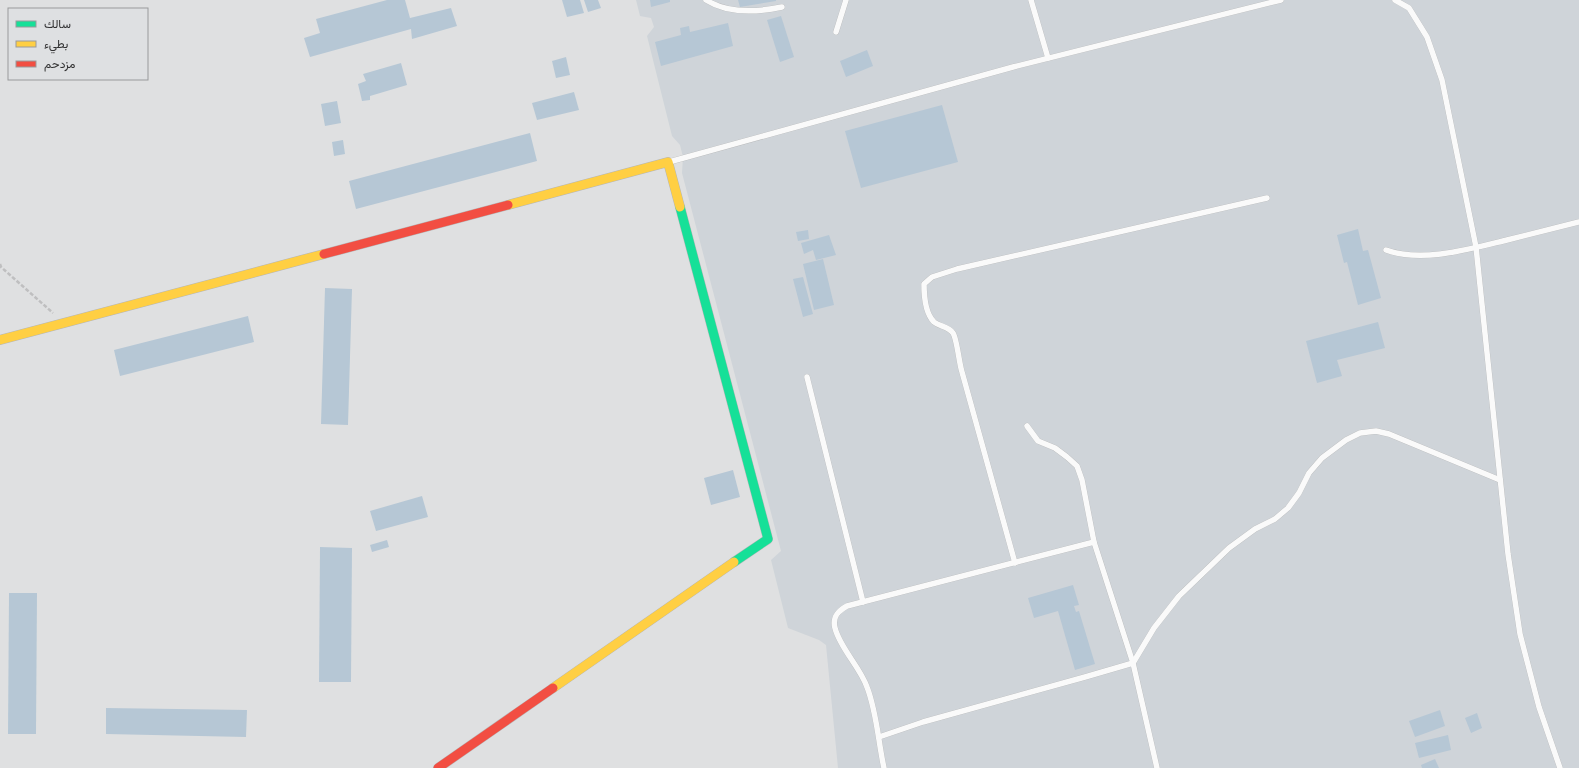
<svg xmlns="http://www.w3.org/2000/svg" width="1579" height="768" font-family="'Alegreya Sans',Vazirmatn,sans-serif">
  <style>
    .built { fill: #cfd4d9 }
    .building { fill: #b6c7d5 }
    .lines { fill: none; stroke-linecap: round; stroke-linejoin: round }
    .lane-casing { stroke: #b5b6b7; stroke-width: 6 }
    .fast-casing { stroke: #b5b6b7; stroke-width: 10 }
    .slow-casing { stroke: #b5b6b7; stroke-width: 10 }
    .jam-casing { stroke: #b5b6b7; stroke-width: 10 }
    .path { stroke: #bfbfc0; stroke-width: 2.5; stroke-dasharray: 4 2; stroke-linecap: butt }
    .lane { stroke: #fafafa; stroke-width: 5.5 }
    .fast { stroke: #16e098; stroke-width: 9 }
    .slow { stroke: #ffcf43; stroke-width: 9 }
    .jam { stroke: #f24e42; stroke-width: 9 }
  </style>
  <rect width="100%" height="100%" fill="#dfe0e1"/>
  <!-- built -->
  <polygon class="built" points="636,0 1579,0 1579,768 838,768 826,645 819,640 788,628 771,560 781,551 682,173 683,157 680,145 672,136 647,36 654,27 651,18 640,16"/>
  <!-- building -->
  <g class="building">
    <polygon points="387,0 405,0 410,18 451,8 457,26 412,39 411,29 310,57 304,38 320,33 316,19"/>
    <polygon points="562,0 580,0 584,13 567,17"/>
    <polygon points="584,0 598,0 601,8 588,12"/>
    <polygon points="650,0 670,0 670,2 651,7"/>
    <polygon points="738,0 776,0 776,1 740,7"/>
    <polygon points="781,16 794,57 780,62 767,20"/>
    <polygon points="728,23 733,46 661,66 655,42 681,35 680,28 689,26 690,32"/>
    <polygon points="867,50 873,66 846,77 840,61"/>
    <polygon points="566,57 570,75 556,78 552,61"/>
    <polygon points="401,63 407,85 370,96 370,100 362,101 358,84 366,81 363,74"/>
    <polygon points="574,92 579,110 537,120 532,103"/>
    <polygon points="337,101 341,123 325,126 321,104"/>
    <polygon points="942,105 958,162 861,188 845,131"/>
    <polygon points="530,133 537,161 356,209 349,181"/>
    <polygon points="343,140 345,154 334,156 332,142"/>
    <polygon points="1358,229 1363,251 1368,250 1381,298 1358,305 1347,262 1344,263 1337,235"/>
    <polygon points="808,230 809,239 798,241 796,232"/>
    <polygon points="829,235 836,255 816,260 813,250 804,254 801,243"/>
    <polygon points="823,259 834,305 814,310 803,264"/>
    <polygon points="803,277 813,314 803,317 793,279"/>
    <polygon points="325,288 352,289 348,425 321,424"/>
    <polygon points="248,316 254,342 120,376 114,350"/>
    <polygon points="1378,322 1385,348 1337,360 1342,376 1317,383 1306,341"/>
    <polygon points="733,470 740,497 711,505 704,478"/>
    <polygon points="422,496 428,517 376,531 370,511"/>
    <polygon points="387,540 389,547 372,552 370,545"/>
    <polygon points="320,547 352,548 351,682 319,682"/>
    <polygon points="1073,585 1079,605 1074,606 1076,612 1079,611 1095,664 1075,670 1058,611 1034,618 1028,598"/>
    <polygon points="9,593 37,593 36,734 8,734"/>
    <polygon points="106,708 247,710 246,737 106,734"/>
    <polygon points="1440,710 1445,726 1415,737 1409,721"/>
    <polygon points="1477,713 1482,728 1471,733 1465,718"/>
    <polygon points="1448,735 1451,750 1419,758 1415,743"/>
    <polygon points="1435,759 1439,768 1422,768 1421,765"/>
  </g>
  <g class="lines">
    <!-- lane casing -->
    <g class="lane-casing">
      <g id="lane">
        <path d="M706 0C728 14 758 12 782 7"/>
        <polyline points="1031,0 1048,58"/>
        <polyline points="1395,0 1409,8 1427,37 1442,80 1476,247 1508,554 1520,634 1539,707 1560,768"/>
        <polyline points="836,32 846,0"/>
        <polyline points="669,162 1013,67 1281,0"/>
        <path d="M1386 250C1422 263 1470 249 1507 240 1531 234 1555 228 1579 222"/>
        <polyline points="807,377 863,602"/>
        <polyline points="1027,426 1038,441 1055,448 1067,457 1077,466 1082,480 1094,542 1133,663 1157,768"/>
        <path d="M1015 563 962 372C959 363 957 339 953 333 948 326 940 327 934 322 925 313 924 295 924 284L932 277 957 269 1267 198"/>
        <polyline points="879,737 923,722 1085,677 1133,663 1154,628 1179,596 1229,548 1255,529 1275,519 1288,508 1299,493 1309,473 1322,458 1346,440 1360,433 1376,431 1389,434 1500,480"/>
        <path d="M884 768C878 741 877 713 867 687 860 667 840 648 835 628 832 617 838 611 847 606L1094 542"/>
      </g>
    </g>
    <!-- fast casing -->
    <g class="fast-casing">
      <polyline id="fast" points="680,207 768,539 734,562"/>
    </g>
    <!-- slow casing -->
    <g class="slow-casing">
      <g id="slow">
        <polyline points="508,205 668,162 680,207"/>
        <polyline points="0,340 324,254"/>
        <polyline points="553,688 734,562"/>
      </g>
    </g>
    <!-- jam casing -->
    <g class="jam-casing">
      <g id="jam">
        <polyline points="324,254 508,205"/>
        <polyline points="438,768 553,688"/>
      </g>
    </g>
    <!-- path -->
    <polyline class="path" points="0,264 1,267 53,313"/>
    <!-- lane -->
    <use href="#lane" class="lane"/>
    <!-- fast -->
    <use href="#fast" class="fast"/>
    <!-- slow -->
    <use href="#slow" class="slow"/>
    <!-- jam -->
    <use href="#jam" class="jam"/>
  </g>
  <!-- legend -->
  <rect x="8" y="8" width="140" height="72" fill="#dee0e2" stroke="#999a9c"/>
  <rect x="16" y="21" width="20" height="6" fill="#16e098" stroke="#999a9c"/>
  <text x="44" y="28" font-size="12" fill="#313132">سالك</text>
  <rect x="16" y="41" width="20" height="6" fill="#ffcf43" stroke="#999a9c"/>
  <text x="44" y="48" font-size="12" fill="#313132">بطيء</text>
  <rect x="16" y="61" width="20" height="6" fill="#f24e42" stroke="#999a9c"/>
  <text x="44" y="68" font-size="12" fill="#313132">مزدحم</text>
</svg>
